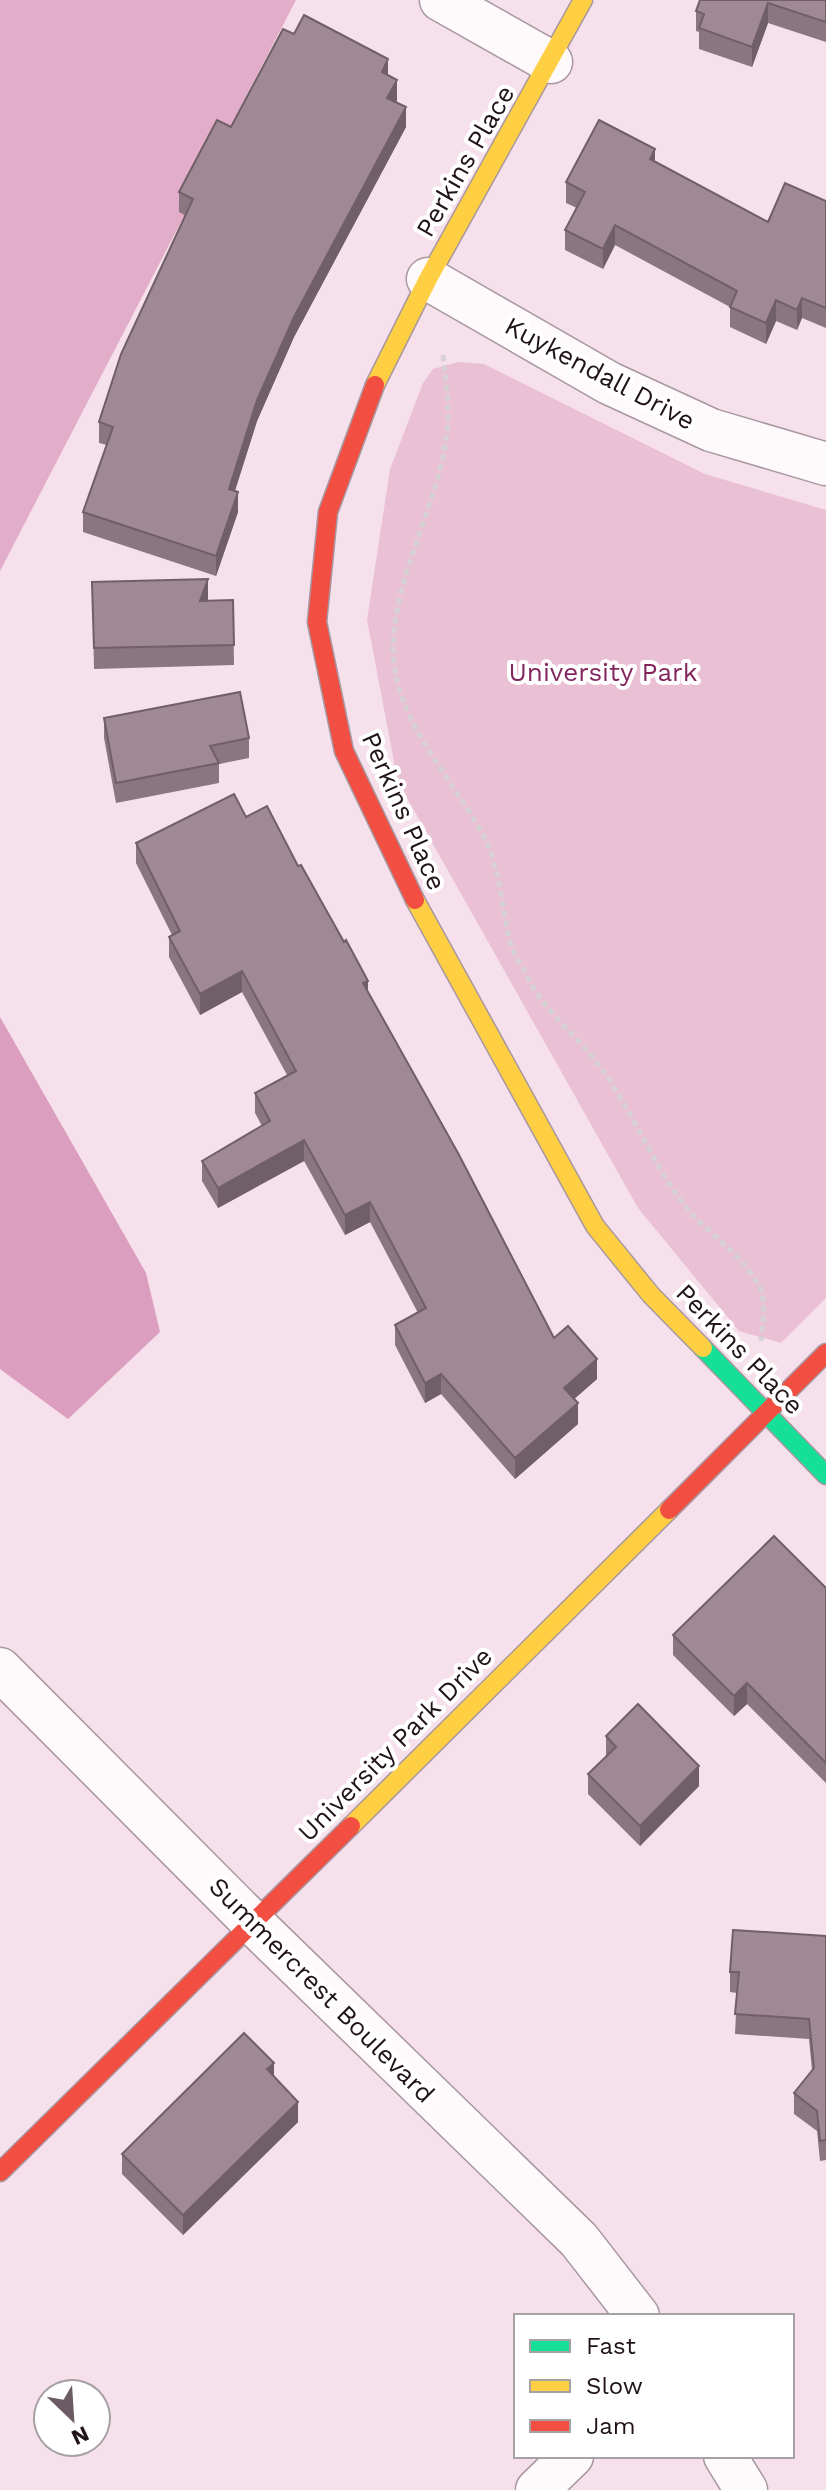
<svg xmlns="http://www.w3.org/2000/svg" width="826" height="2490" font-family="'Work Sans',sans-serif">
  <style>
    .green { fill: #eac0d5 }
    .forest { fill: #e2adc8 }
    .water { fill: #dc9ebe }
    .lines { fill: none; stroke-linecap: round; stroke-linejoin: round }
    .street-casing { stroke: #a7979f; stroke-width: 45 }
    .fast-casing { stroke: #a7979f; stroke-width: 21 }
    .slow-casing { stroke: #a7979f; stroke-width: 21 }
    .jam-casing { stroke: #a7979f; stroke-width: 21 }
    .path { stroke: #d7d1d3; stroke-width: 5; stroke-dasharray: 6 4; stroke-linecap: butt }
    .street { stroke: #fefafc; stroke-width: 42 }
    .fast { stroke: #16e098; stroke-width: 18 }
    .slow { stroke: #ffcf43; stroke-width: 18 }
    .jam { stroke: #f24e42; stroke-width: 18 }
    .wall { fill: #8a7580 }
    .shaded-wall { fill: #705f68 }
    .building { fill: #a08895; stroke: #705f68; stroke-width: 2 }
    .labels { text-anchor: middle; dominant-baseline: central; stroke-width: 8; stroke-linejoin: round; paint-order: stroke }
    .street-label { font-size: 26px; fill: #20131a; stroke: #fff }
    .park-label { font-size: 26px; fill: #83265d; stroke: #fff }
  </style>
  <rect width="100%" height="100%" fill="#f6e0eb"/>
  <!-- green -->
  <polygon class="green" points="458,362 484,364 705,474 826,510 826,1298 781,1343 739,1331 638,1208 398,782 367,620 390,469 423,383 433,369"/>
  <!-- forest -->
  <polygon class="forest" points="0,0 296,0 0,571"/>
  <!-- water -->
  <polygon class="water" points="0,1017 146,1273 160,1332 68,1419 0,1369"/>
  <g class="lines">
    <!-- street casing -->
    <g class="street-casing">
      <g id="street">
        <polyline points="441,0 551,62"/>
        <polyline points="428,279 609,383 711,430 826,464"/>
        <polyline points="0,1669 254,1924 579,2240 638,2316"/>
        <polyline points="725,2456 746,2490"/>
        <polyline points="537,2490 572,2456"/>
      </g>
    </g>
    <!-- fast casing -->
    <g class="fast-casing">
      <polyline id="fast" points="703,1348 826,1475"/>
    </g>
    <!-- slow casing -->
    <g class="slow-casing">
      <g id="slow">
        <polyline points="375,385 428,279 583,0"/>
        <polyline points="415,900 595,1226 651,1295 703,1348"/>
        <polyline points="351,1826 669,1510"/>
      </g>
    </g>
    <!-- jam casing -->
    <g class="jam-casing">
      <g id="jam">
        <polyline points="375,385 328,512 317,622 344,751 415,900"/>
        <polyline points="669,1510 826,1353"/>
        <polyline points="0,2172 351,1826"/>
      </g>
    </g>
    <!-- path -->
    <path class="path" d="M443 355C446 381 450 407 447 433 439 501 401 562 394 631 385 714 448 769 484 837 502 871 501 912 512 948 516 958 524 969 529 980 547 1013 575 1034 598 1064 631 1107 650 1160 683 1203 705 1233 743 1253 760 1288 767 1303 762 1325 761 1341"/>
    <!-- street -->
    <use href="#street" class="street"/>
    <!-- fast -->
    <use href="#fast" class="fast"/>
    <!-- slow -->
    <use href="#slow" class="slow"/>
    <!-- jam -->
    <use href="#jam" class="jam"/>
  </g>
  <!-- wall -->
  <g class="wall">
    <polygon points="700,0 826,0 826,42 768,23 752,67 699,49 699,32 696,31 696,11"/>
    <polygon points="294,34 388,76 397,100 396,102 406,127 294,337 257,421 235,491 238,512 216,576 83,532 83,512 107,445 99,443 99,422 186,216 179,212 179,192 231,127"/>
    <polygon points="655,161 768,222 826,201 826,328 802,318 797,330 776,321 766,344 730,327 730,307 615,245 603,269 565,250 565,230 577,208 566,203 566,182"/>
    <polygon points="92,582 208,599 207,601 233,600 234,665 94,669"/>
    <polygon points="104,718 249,738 249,758 219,764 219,783 116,803 104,738"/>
    <polygon points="246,817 298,866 368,993 554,1338 597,1379 574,1399 578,1424 515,1479 441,1394 425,1403 395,1345 395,1325 418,1313 370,1222 345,1235 304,1161 218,1208 202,1181 202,1161 262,1126 255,1113 255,1093 287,1075 242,992 200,1015 169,957 169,937 172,935 136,863 136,843"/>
    <polygon points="826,1588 826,1783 747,1704 734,1716 673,1655 673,1635"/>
    <polygon points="606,1736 699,1786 640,1846 588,1794 588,1774 606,1756"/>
    <polygon points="826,1936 826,2160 820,2161 817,2131 794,2114 794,2093 812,2070 809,2039 735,2034 737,1993 730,1992 730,1972"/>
    <polygon points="274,2076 298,2122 183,2235 122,2174 122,2154"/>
  </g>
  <!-- shaded-wall -->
  <g class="shaded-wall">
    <polygon points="768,3 768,23 752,67 752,47"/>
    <polygon points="388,59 388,79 382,72"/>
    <polygon points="397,80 397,100 387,118 387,98"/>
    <polygon points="406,107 406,127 294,337 257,421 229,509 229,489 257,400 294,317"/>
    <polygon points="655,149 655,169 650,159"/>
    <polygon points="615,225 615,245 603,269 603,249"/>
    <polygon points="802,298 802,318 797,330 797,310"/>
    <polygon points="776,300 776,321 766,344 766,323"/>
    <polygon points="238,492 238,512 216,576 216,556"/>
    <polygon points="208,579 208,599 200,621 200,601"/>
    <polygon points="242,971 242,992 200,1015 200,994"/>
    <polygon points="368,981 368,1001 363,983"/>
    <polygon points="304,1140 304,1161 218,1208 218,1188"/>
    <polygon points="370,1202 370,1222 345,1235 345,1215"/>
    <polygon points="597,1359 597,1379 564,1408 564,1388"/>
    <polygon points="441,1374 441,1394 425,1403 425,1383"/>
    <polygon points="578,1403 578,1424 515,1479 515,1458"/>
    <polygon points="747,1683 747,1704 734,1716 734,1696"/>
    <polygon points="699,1766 699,1786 640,1846 640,1826"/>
    <polygon points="274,2063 274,2083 267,2069"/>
    <polygon points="298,2102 298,2122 183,2235 183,2215"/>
  </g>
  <!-- building -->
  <g class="building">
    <polygon points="700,0 826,0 826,22 768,3 752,47 699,28 704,14 696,11"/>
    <polygon points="304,15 388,59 382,72 397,80 387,98 406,107 294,317 257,400 229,489 238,492 216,556 83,512 113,427 99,422 121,354 193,199 179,192 217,120 231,127 283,29 294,34"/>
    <polygon points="599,120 655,149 650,159 768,222 785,183 826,201 826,308 802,298 797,310 776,300 766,323 730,307 737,291 615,225 603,249 565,230 585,192 566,182"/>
    <polygon points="208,579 200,601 233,600 234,645 94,648 92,582"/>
    <polygon points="240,692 249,738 210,746 219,763 116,783 104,718"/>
    <polygon points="234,794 246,817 267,806 298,866 301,865 344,942 346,940 368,981 363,983 458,1153 554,1338 568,1326 597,1359 564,1388 578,1403 515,1458 441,1374 425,1383 395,1325 426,1308 370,1202 345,1215 304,1140 218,1188 202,1161 270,1121 255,1093 296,1071 242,971 200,994 169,937 180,931 136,843"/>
    <polygon points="774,1536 826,1588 826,1763 747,1683 734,1696 673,1635"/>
    <polygon points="638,1704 699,1766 640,1826 588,1774 616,1747 606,1736"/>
    <polygon points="733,1930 826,1936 826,2140 820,2141 817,2111 794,2093 814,2068 809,2019 735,2014 739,1972 730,1972"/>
    <polygon points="244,2033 274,2063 267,2069 298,2102 183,2215 122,2154"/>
  </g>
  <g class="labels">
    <!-- street labels -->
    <g class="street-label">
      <text transform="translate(465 161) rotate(-60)">Perkins Place</text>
      <text transform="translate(600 373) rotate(28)">Kuykendall Drive</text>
      <text transform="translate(404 811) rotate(66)">Perkins Place</text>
      <text transform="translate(740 1349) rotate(46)">Perkins Place</text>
      <text transform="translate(395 1744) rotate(-45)">University Park Drive</text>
      <text transform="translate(322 1990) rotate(45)">Summercrest Boulevard</text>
    </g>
    <!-- park labels -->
    <g class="park-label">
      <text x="603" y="672">University Park</text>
    </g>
  </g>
  <!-- legend -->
  <rect x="514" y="2314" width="280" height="144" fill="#ffffff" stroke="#a6a1a3" stroke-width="2"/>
  <rect x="530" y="2340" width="40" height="12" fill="#16e098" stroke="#a6a1a3" stroke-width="2"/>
  <text x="586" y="2354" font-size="24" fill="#20131a">Fast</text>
  <rect x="530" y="2380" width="40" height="12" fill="#ffcf43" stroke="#a6a1a3" stroke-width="2"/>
  <text x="586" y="2394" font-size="24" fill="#20131a">Slow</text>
  <rect x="530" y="2420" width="40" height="12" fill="#f24e42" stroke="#a6a1a3" stroke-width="2"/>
  <text x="586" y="2434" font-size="24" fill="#20131a">Jam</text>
  <!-- north arrow -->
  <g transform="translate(72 2418) rotate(155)"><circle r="38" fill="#ffffff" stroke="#a6a1a3" stroke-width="2"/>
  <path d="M0-6L14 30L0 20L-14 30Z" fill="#6b5b63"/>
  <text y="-12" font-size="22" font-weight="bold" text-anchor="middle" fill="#20131a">N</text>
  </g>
</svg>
